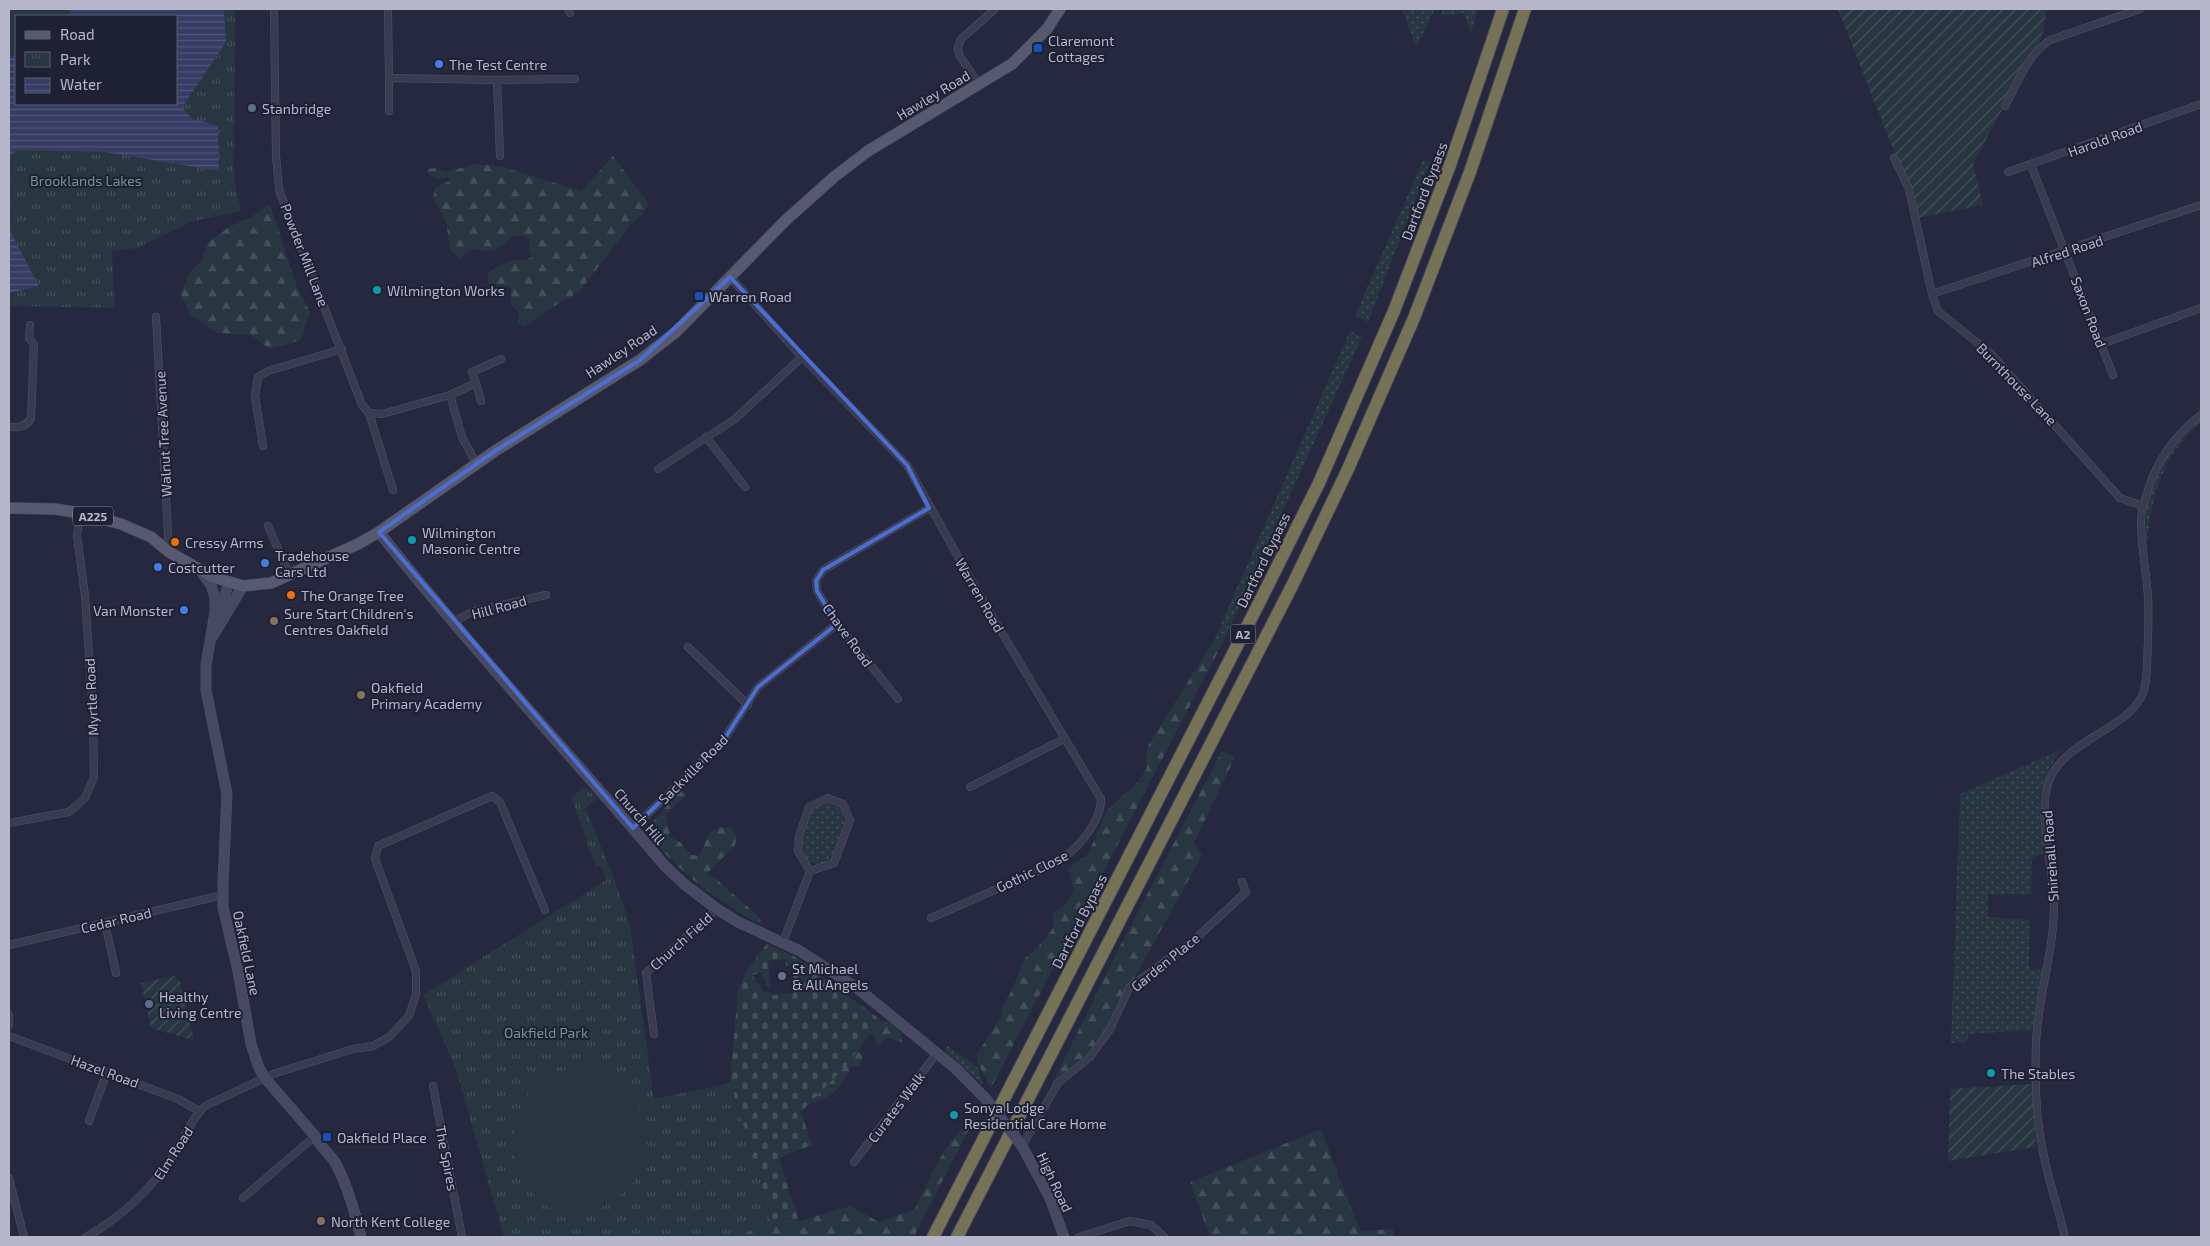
<svg xmlns="http://www.w3.org/2000/svg" width="2210" height="1246" font-family="'Exo 2',sans-serif">
  <style>
    .grass { fill: url(#grass-dots) }
    .forest { fill: url(#forest-firs) }
    .cemetery { fill: url(#cemetery-stones); fill-rule: evenodd }
    .park { fill: url(#park-tufts); fill-rule: evenodd }
    .garden { fill: url(#garden-furrows) }
    .pitch { fill: #273640 }
    .water { fill: url(#water-rules) }
    .lines { fill: none; stroke-linecap: round; stroke-linejoin: round }
    .street-casing { stroke: #515367; stroke-width: 8 }
    .secondary-casing { stroke: #515367; stroke-width: 11 }
    .primary-casing { stroke: #434458; stroke-width: 12 }
    .highway-casing { stroke: #414357; stroke-width: 14 }
    .street { stroke: #393c4f; stroke-width: 7 }
    .secondary { stroke: #474962; stroke-width: 10 }
    .primary { stroke: #575a6f; stroke-width: 11 }
    .highway { stroke: #757256; stroke-width: 12 }
    .secondary-bridge-casing { stroke: #515367; stroke-width: 11; stroke-linecap: butt }
    .secondary-bridge { stroke: #474962; stroke-width: 10 }
    .marked { fill: none; stroke: #4b6ed4; stroke-width: 4; stroke-linejoin: round }
    .transit-dot { fill: #1a4fb4; stroke: #1e2034; stroke-width: 2 }
    .shop-dot { fill: #3f7fe0; stroke: #1e2034; stroke-width: 2 }
    .service-dot { fill: #5c6f8a; stroke: #1e2034; stroke-width: 2 }
    .culture-dot { fill: #0f9aa8; stroke: #1e2034; stroke-width: 2 }
    .food-dot { fill: #e8710a; stroke: #1e2034; stroke-width: 2 }
    .education-dot { fill: #8d6e63; stroke: #1e2034; stroke-width: 2 }
    .worship-dot { fill: #6b7280; stroke: #1e2034; stroke-width: 2 }
    .labels { text-anchor: middle; dominant-baseline: central; stroke-width: 4; stroke-linejoin: round; paint-order: stroke }
    .shield { fill: #1e2034; stroke: #888a9d; stroke-width: 1 }
    .shield-label { font-size: 12px; font-weight: bold; fill: #b6b7ca }
    .poi-label { font-size: 14px; fill: #b6b7ca; stroke: #1e2034; text-anchor: start }
    .street-label { font-size: 14px; fill: #b6b7ca; stroke: #1e2034 }
    .park-label { font-size: 14px; fill: #6d9a85; stroke: #1e2034 }
  </style>
  <defs>
    <pattern id="grass-dots" width="8" height="8" patternUnits="userSpaceOnUse" patternTransform="scale(1.25)"><rect width="8" height="8" fill="#273640"/><path d="M2 2h.1M6 6h.1" fill="none" stroke="#44515a" stroke-width="1.8" stroke-linecap="round"/></pattern>
    <pattern id="forest-firs" width="22" height="20" patternUnits="userSpaceOnUse" patternTransform="scale(1.25)"><rect width="22" height="20" fill="#273640"/><path d="M5 1l3.5 6h-7zM16 11l3.5 6h-7z" fill="#44515a"/></pattern>
    <pattern id="cemetery-stones" width="16" height="16" patternUnits="userSpaceOnUse" patternTransform="scale(1.25)"><rect width="16" height="16" fill="#273640"/><path d="M2 7V4a2 2 0 0 1 4 0v3zM10 15v-3a2 2 0 0 1 4 0v3z" fill="#44515a"/></pattern>
    <pattern id="park-tufts" width="24" height="20" patternUnits="userSpaceOnUse" patternTransform="scale(1.25)"><rect width="24" height="20" fill="#273640"/><path d="M3 7l-1-3M5 7V3M7 7l1-3M15 17l-1-3M17 17v-4M19 17l1-3" fill="none" stroke="#44515a"/></pattern>
    <pattern id="garden-furrows" width="10" height="10" patternUnits="userSpaceOnUse" patternTransform="scale(1.25)"><rect width="10" height="10" fill="#273640"/><path d="M-1 1l2-2M0 10L10 0M9 11l2-2" fill="none" stroke="#44515a"/></pattern>
    <pattern id="water-rules" width="6" height="5" patternUnits="userSpaceOnUse" patternTransform="scale(1.25)"><rect width="6" height="5" fill="#373c64"/><path d="M0 2.5h6" fill="none" stroke="#525679"/></pattern>
  </defs>
  <rect width="100%" height="100%" fill="#25283f"/>
  <!-- grass -->
  <g class="grass">
    <polygon points="1402,9 1435,9 1416,47"/>
    <polygon points="1444,9 1478,9 1471,34 1464,13 1440,16"/>
    <polygon points="1423,160 1430,162 1368,322 1355,316"/>
    <polygon points="1350,331 1362,337 1223,642 1215,638"/>
    <path d="M2201 419V423C2162 456 2153 492 2147 542 2139 496 2165 446 2201 419Z"/>
    <path d="M2062 749C2034 789 2038 801 2045 848L2044 853 2032 858 2031 894H1988V917L2030 920 2029 970 2045 968 2032 1030 1968 1034 1967 1042 1951 1043 1960 794Z"/>
    <polygon points="824,802 841,809 846,823 832,861 819,865 807,860 801,844 813,808"/>
    <polygon points="947,1045 978,1068 983,1085 946,1053"/>
  </g>
  <!-- forest -->
  <g class="forest">
    <path d="M613 156 649 204 642 215 631 224 580 291 551 308 525 327 519 323 518 311 511 306V287L488 284V273C496 267 502 263 511 261 519 259 525 261 532 257L529 248 530 239 521 235 511 237C500 250 492 254 475 249L459 258 450 249 446 221 433 198 435 188 451 180 447 177 438 179 429 175 427 169 435 168 446 172 475 164 500 166 581 191Z"/>
    <polygon points="270,204 297,287 310,312 301,340 270,349 251,335 217,333 191,315 180,295 189,273 202,260 207,243 229,227 251,217"/>
    <polygon points="1215,638 1223,642 991,1088 978,1064 977,1054 1001,1017 1004,1003 1011,992 1025,958 1037,948 1054,927 1052,913 1062,908 1074,892 1068,868 1088,854 1108,809 1138,782 1147,768 1146,751 1149,744"/>
    <polygon points="1222,751 1235,757 1194,843 1202,855 1133,981 1116,1003 1104,1033 1093,1049 1053,1082 1119,948"/>
    <path d="M682 789 687 795 666 814 670 837 680 842 691 855 699 856 710 832 719 827 732 828 737 839 734 847 706 874 715 878 756 914 761 921 759 924C719 901 683 876 653 840L657 835 649 826Z"/>
    <path d="M869 1021H887L901 1032 903 1043 887 1037 878 1047 874 1036 861 1032 852 1045 863 1056 860 1066 851 1067C840 1088 836 1095 813 1103L810 1089Z"/>
    <path d="M971 1125 914 1237H677L768 1208 771 1221H799L850 1206 879 1222 915 1209C923 1191 951 1128 971 1125Z"/>
    <polygon points="1321,1129 1360,1231 1393,1229 1394,1237 1210,1237 1190,1182"/>
  </g>
  <!-- cemetery -->
  <path class="cemetery" d="M767 944 794 956 881 1020 845 1067 801 1112 812 1145 779 1158 799 1221H771L759 1174 730 1083 738 990 746 971ZM785 959 786 966 792 965 795 992 773 995 772 992 765 993 752 975 761 972 768 987 771 986 768 961Z"/>
  <!-- park -->
  <g class="park">
    <path d="M9 9H235L234 179 241 211 193 221 137 248 112 251 115 308 9 306ZM16 16H176V104H16Z"/>
    <polygon points="585,786 597,799 585,808 613,875 630,925 654,1099 730,1083 759,1174 771,1221 738,1237 504,1237 456,1069 423,995 606,880 600,865 596,867 571,797"/>
  </g>
  <!-- garden -->
  <g class="garden">
    <path d="M1838 9H2046C2045 31 2042 41 2029 59L1973 164 1983 205 1917 218 1897 160Z"/>
    <polygon points="174,976 180,981 194,1040 151,1028 141,983"/>
    <polygon points="2032,1084 2036,1147 1948,1161 1950,1089"/>
  </g>
  <!-- pitch -->
  <path class="pitch" d="M578 1067C584 1067 591 1066 597 1067 604 1068 623 1077 627 1082 646 1106 649 1145 639 1173 633 1191 587 1221 568 1217 558 1214 546 1206 538 1199 510 1173 506 1136 524 1103 527 1097 531 1088 536 1083 547 1073 564 1071 578 1067Z"/>
  <!-- water -->
  <g class="water">
    <polygon points="69,9 224,9 226,42 182,108 193,119 218,126 219,171 105,152 18,150 9,157 9,58 16,54 16,104 176,104 176,16 72,16"/>
    <polygon points="9,229 39,286 9,293"/>
  </g>
  <g class="lines">
    <!-- street casing -->
    <g class="street-casing">
      <g id="street">
        <polyline points="274,9 276,156 279,190 362,405 369,413 393,490"/>
        <polyline points="388,9 389,78 497,80 500,156"/>
        <polyline points="568,9 570,13"/>
        <polyline points="497,80 575,79"/>
        <polyline points="979,84 959,55 958,47 961,39 995,9"/>
        <path d="M2005 106C2018 83 2027 55 2050 40L2140 9"/>
        <polyline points="389,111 389,78"/>
        <polyline points="1894,158 1909,189 1932,294 1938,311 1990,353 2120,498 2143,506"/>
        <polyline points="2031,165 2113,375"/>
        <polyline points="2008,172 2201,104"/>
        <path d="M730 277 802 357 907 465 980 596 1101 799C1101 823 1077 849 1058 862L931 918"/>
        <polyline points="1932,294 2201,205"/>
        <polyline points="156,317 169,552"/>
        <polyline points="2101,344 2201,308"/>
        <polyline points="476,383 472,372 501,359"/>
        <polyline points="450,395 476,383 481,401"/>
        <polyline points="369,413 382,414 450,395 462,437 477,465"/>
        <path d="M9 427C18 428 25 427 31 419L34 345 29 338 30 325"/>
        <polyline points="706,437 745,487"/>
        <polyline points="263,446 255,396 258,377 268,371 342,349"/>
        <polyline points="658,469 735,419 802,357"/>
        <polyline points="268,526 290,576"/>
        <polyline points="453,622 474,611 546,595"/>
        <polyline points="688,647 748,705"/>
        <polyline points="898,699 837,624 817,591 816,581 823,570 929,508"/>
        <polyline points="970,787 1064,739"/>
        <polyline points="9,823 69,812 85,798 94,777 93,713 85,596 77,535 80,513"/>
        <polyline points="633,828 723,741 758,687 837,624"/>
        <polyline points="105,923 116,973"/>
        <polyline points="783,942 810,871 798,851 799,836 809,807 827,798 843,804 850,820 834,863 810,871"/>
        <polyline points="9,945 223,895"/>
        <polyline points="9,1015 9,1025"/>
        <polyline points="654,1034 646,973 717,909"/>
        <polyline points="9,1036 178,1099 199,1111"/>
        <polyline points="433,1086 462,1237"/>
        <polyline points="89,1121 107,1072"/>
        <polyline points="1022,1146 1058,1083 1090,1057 1109,1031 1129,988 1193,941 1246,892 1242,882"/>
        <polyline points="854,1162 937,1053"/>
        <polyline points="9,1178 24,1237"/>
        <polyline points="243,1198 315,1136"/>
        <path d="M86 1237C122 1217 152 1188 175 1153 185 1138 192 1116 207 1105L273 1074 353 1049 373 1046 389 1037 409 1016 416 994V971L375 859 378 846 492 796 500 802 545 910"/>
        <polyline points="1079,1237 1130,1221 1151,1225 1164,1237"/>
        <path d="M2065 1237C2058 1207 2047 1177 2042 1146 2035 1113 2035 1077 2036 1043 2038 995 2055 949 2054 901 2053 868 2037 811 2049 781 2065 738 2134 728 2144 690 2148 675 2147 657 2148 641 2148 626 2149 611 2148 596 2146 571 2141 545 2141 520 2141 510 2145 500 2148 490 2158 458 2175 435 2201 415"/>
      </g>
    </g>
    <!-- secondary casing -->
    <g class="secondary-casing">
      <g id="secondary">
        <path d="M379 532C470 647 570 754 665 866L684 884 717 909 738 922 800 951 857 988 955 1068 986 1099"/>
        <path d="M200 570 211 585 215 598V612L206 665V690L227 794 223 883V907L238 971 251 1044 259 1068 265 1078 315 1136C320 1148 330 1153 336 1164 348 1187 355 1212 361 1237"/>
        <polyline points="218,615 229,583"/>
        <polyline points="213,636 243,586"/>
        <polyline points="1022,1146 1050,1198 1064,1237"/>
      </g>
    </g>
    <!-- primary casing -->
    <g class="primary-casing">
      <polyline id="primary" points="9,508 55,509 80,513 121,524 151,537 169,552 213,577 243,586 271,583 358,544 379,532 495,451 640,360 676,332 786,220 834,177 868,151 1012,64 1047,29 1060,9"/>
    </g>
    <!-- highway casing -->
    <g class="highway-casing">
      <g id="highway">
        <polyline points="933,1237 1257,607 1319,483 1394,311 1450,165 1503,9"/>
        <polyline points="957,1237 1293,584 1348,469 1414,318 1470,172 1525,9"/>
      </g>
    </g>
    <!-- street -->
    <use href="#street" class="street"/>
    <!-- secondary -->
    <use href="#secondary" class="secondary"/>
    <!-- primary -->
    <use href="#primary" class="primary"/>
    <!-- highway -->
    <use href="#highway" class="highway"/>
    <!-- secondary-bridge casing -->
    <g class="secondary-bridge-casing">
      <polyline id="secondary-bridge" points="986,1099 1022,1146"/>
    </g>
    <!-- secondary-bridge -->
    <use href="#secondary-bridge" class="secondary-bridge"/>
  </g>
  <!-- marked area -->
  <path class="marked" d="M730 277 907 465 929 508 823 570 816 581 817 591 837 624 758 687 723 741 633 828 379 532 495 451 640 360Z"/>
  <!-- markers -->
  <g class="transit-dot">
    <rect x="1033" y="43" width="10" height="10" rx="2.5"/>
    <rect x="694" y="291" width="10" height="10" rx="2.5"/>
    <rect x="322" y="1132" width="10" height="10" rx="2.5"/>
  </g>
  <g class="shop-dot">
    <circle cx="439" cy="64" r="5"/>
    <circle cx="265" cy="563" r="5"/>
    <circle cx="158" cy="567" r="5"/>
    <circle cx="184" cy="610" r="5"/>
  </g>
  <g class="service-dot">
    <circle cx="252" cy="108" r="5"/>
    <circle cx="149" cy="1004" r="5"/>
  </g>
  <g class="culture-dot">
    <circle cx="377" cy="290" r="5"/>
    <circle cx="412" cy="540" r="5"/>
    <circle cx="1991" cy="1073" r="5"/>
    <circle cx="954" cy="1115" r="5"/>
  </g>
  <g class="food-dot">
    <circle cx="175" cy="542" r="5"/>
    <circle cx="291" cy="595" r="5"/>
  </g>
  <g class="education-dot">
    <circle cx="274" cy="621" r="5"/>
    <circle cx="361" cy="695" r="5"/>
    <circle cx="321" cy="1221" r="5"/>
  </g>
  <circle class="worship-dot" cx="782" cy="976" r="5"/>
  <g class="labels">
    <!-- shield labels -->
    <g class="shield">
      <rect x="73" y="506.5" width="40" height="19" rx="4"/>
      <rect x="1230.5" y="624.5" width="25" height="19" rx="4"/>
    </g>
    <g class="shield-label">
      <text x="93" y="516">A225</text>
      <text x="1243" y="634">A2</text>
    </g>
    <!-- poi labels -->
    <g class="poi-label">
      <text x="1048" y="40">Claremont<tspan x="1048" dy="16">Cottages</tspan></text>
      <text x="449" y="64">The Test Centre</text>
      <text x="262" y="108">Stanbridge</text>
      <text x="387" y="290">Wilmington Works</text>
      <text x="709" y="296">Warren Road</text>
      <text x="422" y="532">Wilmington<tspan x="422" dy="16">Masonic Centre</tspan></text>
      <text x="185" y="542">Cressy Arms</text>
      <text x="275" y="555">Tradehouse<tspan x="275" dy="16">Cars Ltd</tspan></text>
      <text x="168" y="567">Costcutter</text>
      <text x="301" y="595">The Orange Tree</text>
      <text x="174" y="610" text-anchor="end">Van Monster</text>
      <text x="284" y="613">Sure Start Children's<tspan x="284" dy="16">Centres Oakfield</tspan></text>
      <text x="371" y="687">Oakfield<tspan x="371" dy="16">Primary Academy</tspan></text>
      <text x="792" y="968">St Michael<tspan x="792" dy="16">&amp; All Angels</tspan></text>
      <text x="159" y="996">Healthy<tspan x="159" dy="16">Living Centre</tspan></text>
      <text x="2001" y="1073">The Stables</text>
      <text x="964" y="1107">Sonya Lodge<tspan x="964" dy="16">Residential Care Home</tspan></text>
      <text x="337" y="1137">Oakfield Place</text>
      <text x="331" y="1221">North Kent College</text>
    </g>
    <!-- street labels -->
    <g class="street-label">
      <text transform="translate(933 95) rotate(-31)">Hawley Road</text>
      <text transform="translate(2105 139) rotate(-20)">Harold Road</text>
      <text transform="translate(1424 191) rotate(-69)">Dartford Bypass</text>
      <text transform="translate(2067 251) rotate(-18)">Alfred Road</text>
      <text transform="translate(305 255) rotate(69)">Powder Mill Lane</text>
      <text transform="translate(2089 312) rotate(69)">Saxon Road</text>
      <text transform="translate(621 351) rotate(-34)">Hawley Road</text>
      <text transform="translate(2017 384) rotate(46)">Burnthouse Lane</text>
      <text transform="translate(163 434) rotate(-93)">Walnut Tree Avenue</text>
      <text transform="translate(1263 560) rotate(-64)">Dartford Bypass</text>
      <text transform="translate(980 595) rotate(60)">Warren Road</text>
      <text transform="translate(499 607) rotate(-15)">Hill Road</text>
      <text transform="translate(848 635) rotate(54)">Chave Road</text>
      <text transform="translate(91 697) rotate(-93)">Myrtle Road</text>
      <text transform="translate(693 769) rotate(-45)">Sackville Road</text>
      <text transform="translate(640 816) rotate(49)">Church Hill</text>
      <text transform="translate(2050 856) rotate(-94)">Shirehall Road</text>
      <text transform="translate(1032 871) rotate(-26)">Gothic Close</text>
      <text transform="translate(116 920) rotate(-13)">Cedar Road</text>
      <text transform="translate(1079 921) rotate(-63)">Dartford Bypass</text>
      <text transform="translate(681 941) rotate(-42)">Church Field</text>
      <text transform="translate(247 953) rotate(78)">Oakfield Lane</text>
      <text transform="translate(1165 962) rotate(-39)">Garden Place</text>
      <text transform="translate(105 1071) rotate(20)">Hazel Road</text>
      <text transform="translate(896 1107) rotate(-53)">Curates Walk</text>
      <text transform="translate(173 1153) rotate(-57)">Elm Road</text>
      <text transform="translate(447 1158) rotate(79)">The Spires</text>
      <text transform="translate(1055 1182) rotate(65)">High Road</text>
    </g>
    <!-- park labels -->
    <g class="park-label">
      <text x="86" y="180">Brooklands Lakes</text>
      <text x="546" y="1032">Oakfield Park</text>
    </g>
  </g>
  <!-- border -->
  <rect width="2210" height="1246" fill="none" stroke="#b6b7ca" stroke-width="20"/>
  <!-- legend -->
  <rect x="15" y="15" width="162" height="90" fill="#1e2034" stroke="#5b5c70"/>
  <rect x="25" y="31" width="25" height="8" fill="#575a6f" stroke="#5b5c70"/>
  <text x="60" y="40" font-size="15" fill="#b6b7ca">Road</text>
  <rect x="25" y="52" width="25" height="15" fill="url(#park-tufts)" stroke="#5b5c70"/>
  <text x="60" y="65" font-size="15" fill="#b6b7ca">Park</text>
  <rect x="25" y="78" width="25" height="15" fill="url(#water-rules)" stroke="#5b5c70"/>
  <text x="60" y="90" font-size="15" fill="#b6b7ca">Water</text>
</svg>
